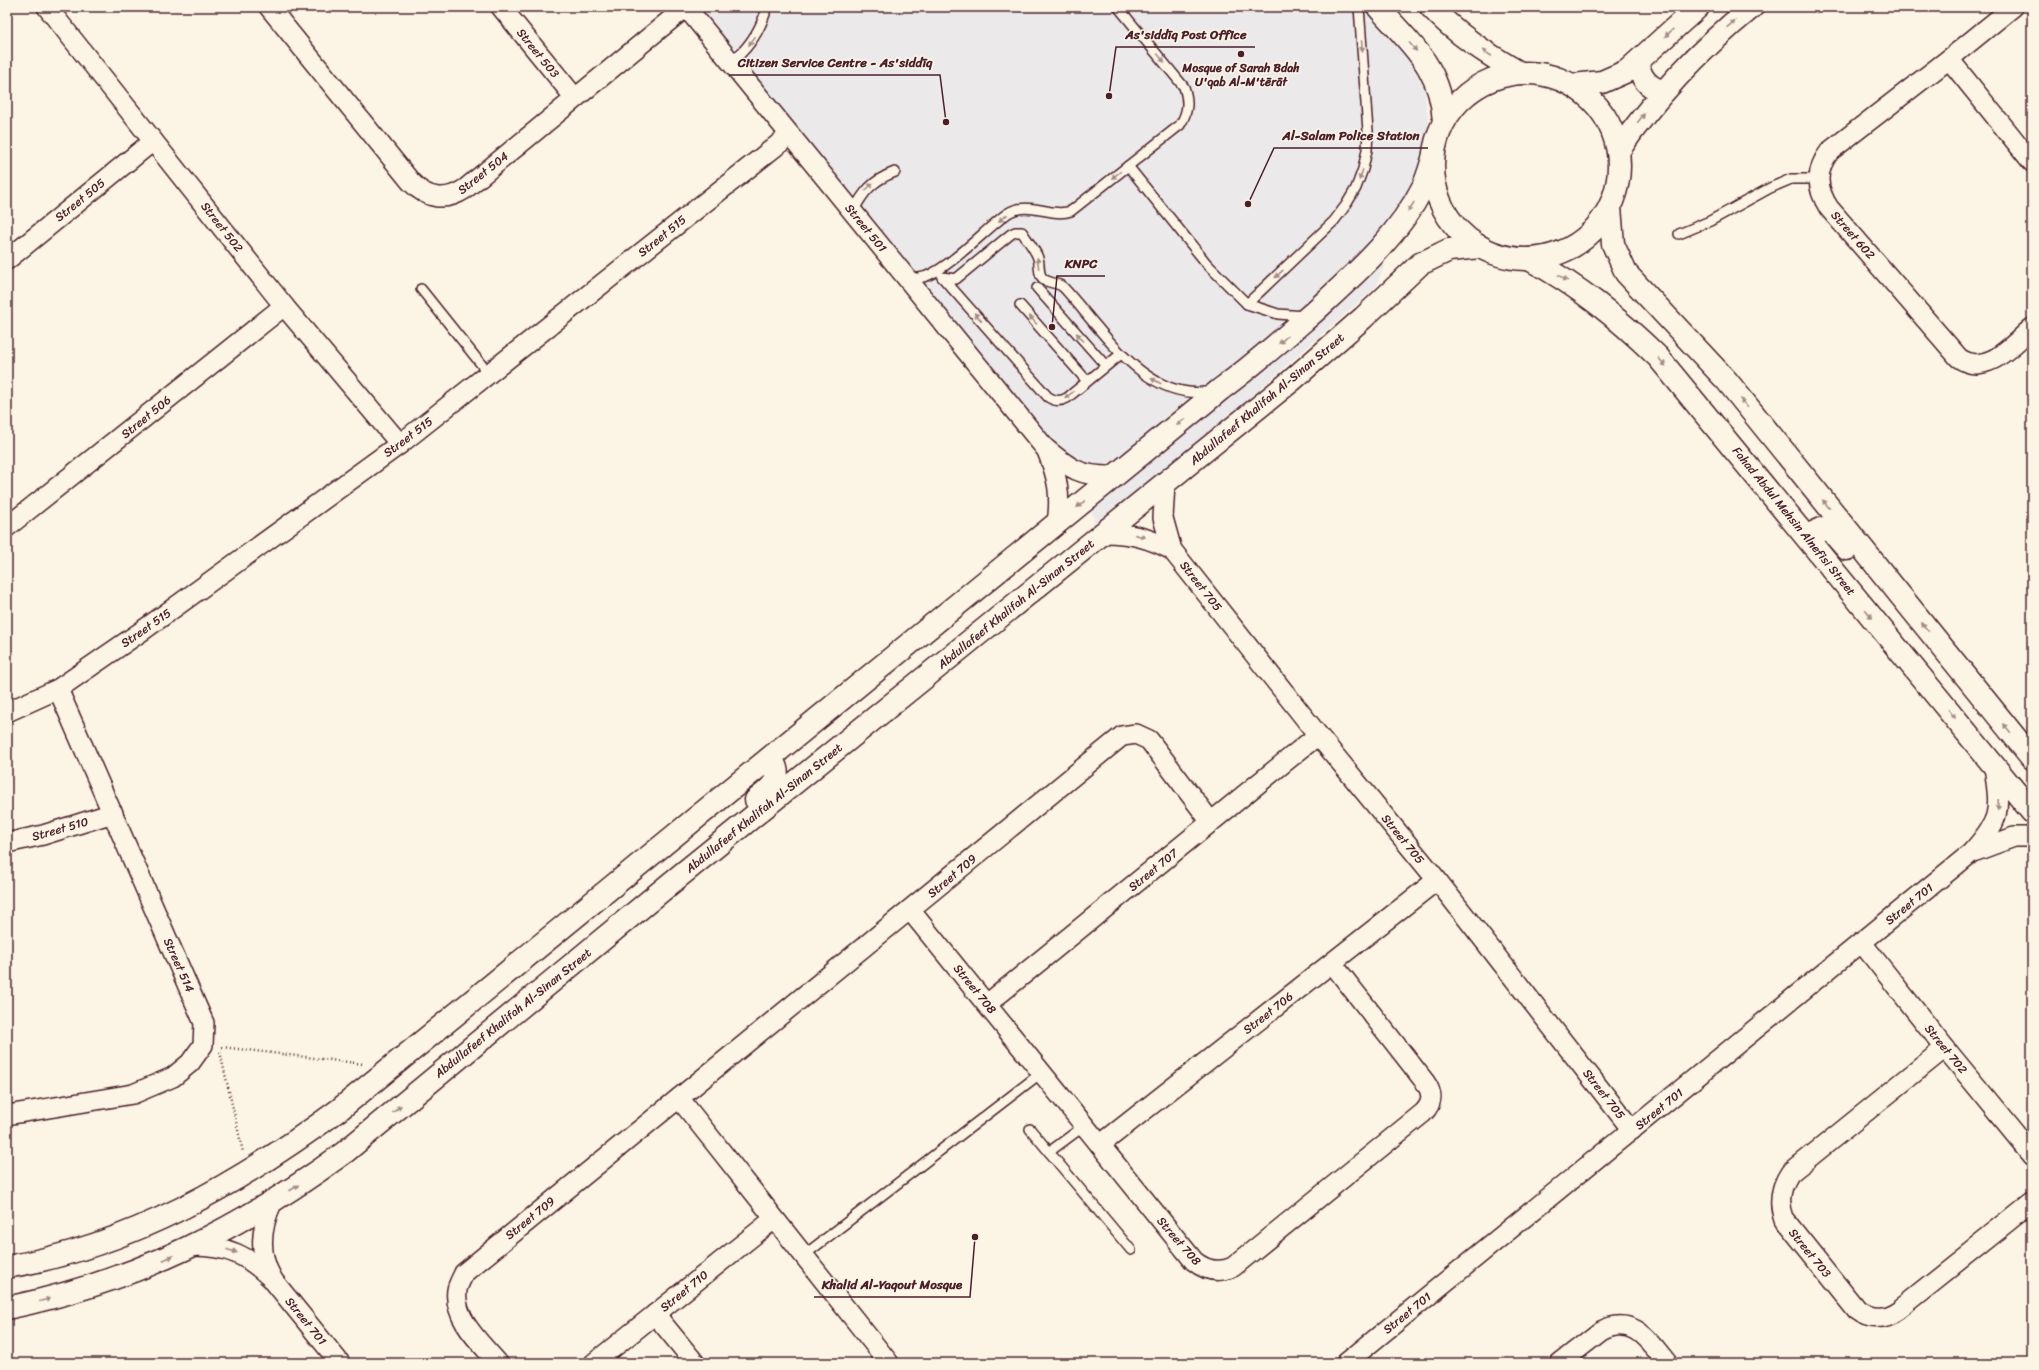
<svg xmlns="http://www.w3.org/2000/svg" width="2039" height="1370" font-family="Sriracha,sans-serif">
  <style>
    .built { fill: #ece9ea }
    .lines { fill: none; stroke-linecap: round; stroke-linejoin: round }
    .lane-casing { stroke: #4a1f2b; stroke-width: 12 }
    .street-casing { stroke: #4a1f2b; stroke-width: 22 }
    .secondary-casing { stroke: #4a1f2b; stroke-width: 25 }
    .path { stroke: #4a1f2b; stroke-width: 2.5; stroke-dasharray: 1 3; stroke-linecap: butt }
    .lane { stroke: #fcf5e5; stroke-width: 9 }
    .street { stroke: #fcf5e5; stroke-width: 19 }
    .secondary { stroke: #fcf5e5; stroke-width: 22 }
    .oneway { fill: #a38a88 }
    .poi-dot { fill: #4a1f2b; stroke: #fcf5e5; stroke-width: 1.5 }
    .labels { text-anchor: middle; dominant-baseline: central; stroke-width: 3; stroke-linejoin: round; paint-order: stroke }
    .street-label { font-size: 12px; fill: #4a1f2b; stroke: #fcf5e5 }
    .poi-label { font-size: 12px; font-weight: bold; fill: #4a1f2b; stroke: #fcf5e5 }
    .leader { fill: none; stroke: #4a1f2b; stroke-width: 1.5 }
    .callout-dot { fill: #4a1f2b; stroke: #fcf5e5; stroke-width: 1.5 }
    .callout-label { font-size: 13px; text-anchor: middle; font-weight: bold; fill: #4a1f2b; stroke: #fcf5e5; stroke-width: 3; stroke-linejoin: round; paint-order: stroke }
  </style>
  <rect width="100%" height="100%" fill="#fcf5e5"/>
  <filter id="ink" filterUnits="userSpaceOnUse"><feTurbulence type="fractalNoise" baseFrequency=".025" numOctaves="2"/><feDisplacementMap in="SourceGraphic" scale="8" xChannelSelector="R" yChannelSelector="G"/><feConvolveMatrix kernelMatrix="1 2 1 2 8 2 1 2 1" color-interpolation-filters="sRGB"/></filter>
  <g filter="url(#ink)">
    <!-- built -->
    <polygon class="built" points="687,7 1371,7 1405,52 1424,87 1429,127 1418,176 1376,287 1219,425 1095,525 1083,473 1066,466"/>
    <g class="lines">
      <!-- lane casing -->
      <g class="lane-casing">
        <g id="lane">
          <path d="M731 62C748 49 758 34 765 14"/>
          <polyline points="1128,166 1207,264 1247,304 1278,314 1304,316"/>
          <path d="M853 212C863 192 873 180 895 172"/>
          <polyline points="1679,234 1710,221 1770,188 1791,179 1818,179"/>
          <path d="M907 276C911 277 915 278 919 278 944 275 986 228 1008 213 1029 200 1050 218 1071 211L1180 125C1188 112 1189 102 1184 87L1118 7"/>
          <path d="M942 277 956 279 1011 234 1015 232H1022C1027 240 1035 249 1038 258 1040 264 1038 270 1041 276 1046 285 1058 281 1064 288 1102 329 1146 404 1212 391"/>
          <path d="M942 277 1048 397C1055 401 1060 402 1067 398L1121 354"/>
          <polyline points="1037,288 1106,366"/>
          <polyline points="421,289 489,374"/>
          <polyline points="1247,304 1334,221 1346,205 1356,188 1363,169 1367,150 1368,131 1359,7"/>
          <polyline points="1020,305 1087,381"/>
          <polyline points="1030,1129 1131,1250"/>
          <polyline points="1049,1152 1084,1126"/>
          <polyline points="803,1256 1041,1073"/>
        </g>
      </g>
      <!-- street casing -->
      <g class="street-casing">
        <g id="street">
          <polyline points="47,7 284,306 400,444"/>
          <path d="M269 7 411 182C427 199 445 202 465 189L686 7"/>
          <polyline points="501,7 575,98"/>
          <path d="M686 7 1045 448C1070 469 1081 477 1115 476"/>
          <polyline points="1949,59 2013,7"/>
          <path d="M2032 162 1949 59 1830 151C1815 170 1816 188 1829 208L1959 358C1986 377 2012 345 2032 328"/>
          <polyline points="7,260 153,141"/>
          <path d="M1047 451C1058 478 1061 495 1057 524"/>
          <polyline points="1165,484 1163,518 1172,550 1318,735 1437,880 1632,1130"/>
          <polyline points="7,527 284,306"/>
          <path d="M1104 533C1130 533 1150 538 1172 550"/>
          <polyline points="7,712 58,689 142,631 400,444 790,135"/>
          <polyline points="7,843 43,835 113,813"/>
          <polyline points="1976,851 2014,837 2032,837"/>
          <path d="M910 910 1194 1261C1206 1271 1219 1273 1233 1267L1423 1113C1433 1103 1433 1093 1425 1082L1332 963"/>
          <polyline points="1862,943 1945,1048 2032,1154"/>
          <polyline points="987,1004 1318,735"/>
          <path d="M1945 1048 1790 1173C1780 1188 1778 1202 1784 1219L1857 1310C1870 1320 1884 1320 1898 1310L2032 1203"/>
          <polyline points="679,1098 1122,736 1136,734 1149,740 1211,822"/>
          <polyline points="7,1115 133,1094 173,1077 190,1063 203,1045 204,1023 58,689"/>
          <polyline points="1100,1145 1437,880"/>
          <path d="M193 1246C228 1246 247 1255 272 1279L340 1363"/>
          <path d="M272 1278C258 1254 261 1227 272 1203"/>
          <polyline points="655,1314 695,1363"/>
          <path d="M498 1363C481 1343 453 1319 457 1290 458 1284 462 1278 464 1273L679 1098 889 1363"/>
          <polyline points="594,1363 774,1219"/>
          <path d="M1346 1363 1971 853C2002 819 2000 811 1994 766"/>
          <path d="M1560 1363 1601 1331C1633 1314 1649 1341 1667 1363"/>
        </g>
      </g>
      <!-- secondary casing -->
      <g class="secondary-casing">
        <g id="secondary">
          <path d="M1378 7C1412 46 1441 67 1444 122"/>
          <path d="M1431 7C1457 35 1487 54 1520 73"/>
          <path d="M1638 63C1640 77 1648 88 1663 91"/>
          <circle cx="1526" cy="166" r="93"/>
          <polyline points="1573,85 1602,82 1627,71 1698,7"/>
          <path d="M1619 150C1656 95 1701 49 1752 7"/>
          <polyline points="1610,207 1613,244 1626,273 1727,381 2032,758"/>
          <path d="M1529 259C1579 286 1618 318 1658 357L2032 812"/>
          <polyline points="1813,545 1812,540 1815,532 1824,528 1833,533 1847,549"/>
          <path d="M756 800C771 788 785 779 771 758"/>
          <path d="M7 1267C131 1246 240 1183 340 1109L1221 389C1254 365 1284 338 1315 311 1355 274 1398 237 1423 187 1427 179 1430 168 1433 159"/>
          <path d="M7 1308C136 1281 239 1230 345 1152L671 883 1291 381 1363 318 1420 264 1449 250 1481 247"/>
        </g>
      </g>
      <!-- path -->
      <g class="path">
        <polyline points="222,1047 364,1064"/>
        <polyline points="220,1052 243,1152"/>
      </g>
      <!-- lane -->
      <use href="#lane" class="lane"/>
      <!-- street -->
      <use href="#street" class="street"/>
      <!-- secondary -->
      <use href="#secondary" class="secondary"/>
    </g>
    <!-- one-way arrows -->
    <defs><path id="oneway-solid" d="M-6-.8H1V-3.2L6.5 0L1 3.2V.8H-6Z"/></defs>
    <g class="oneway">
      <use href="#oneway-solid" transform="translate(1731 24) rotate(-40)"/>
      <use href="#oneway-solid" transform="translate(1669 33) rotate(137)"/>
      <use href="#oneway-solid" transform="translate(752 41) rotate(125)"/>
      <use href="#oneway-solid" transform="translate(1362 46) rotate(86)"/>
      <use href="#oneway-solid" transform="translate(1413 47) rotate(49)"/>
      <use href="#oneway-solid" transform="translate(1487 53) rotate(-147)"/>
      <use href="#oneway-solid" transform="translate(1161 58) rotate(50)"/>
      <use href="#oneway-solid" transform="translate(1641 118) rotate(-52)"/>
      <use href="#oneway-solid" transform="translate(1116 175) rotate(142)"/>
      <use href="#oneway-solid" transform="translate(1361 175) rotate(109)"/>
      <use href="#oneway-solid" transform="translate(869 187) rotate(-45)"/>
      <use href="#oneway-solid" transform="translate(1411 207) rotate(122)"/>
      <use href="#oneway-solid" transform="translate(1003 218) rotate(142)"/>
      <use href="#oneway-solid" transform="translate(1038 263) rotate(-97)"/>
      <use href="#oneway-solid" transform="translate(1279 274) rotate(137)"/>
      <use href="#oneway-solid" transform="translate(1563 278) rotate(31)"/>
      <use href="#oneway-solid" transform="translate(978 317) rotate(-131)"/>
      <use href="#oneway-solid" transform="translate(1033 320) rotate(-131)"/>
      <use href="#oneway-solid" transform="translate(1080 337) rotate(-131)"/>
      <use href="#oneway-solid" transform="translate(1283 340) rotate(138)"/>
      <use href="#oneway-solid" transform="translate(1662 362) rotate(48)"/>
      <use href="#oneway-solid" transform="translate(1156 381) rotate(-152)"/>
      <use href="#oneway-solid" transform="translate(1069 395) rotate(143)"/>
      <use href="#oneway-solid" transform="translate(1744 403) rotate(-129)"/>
      <use href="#oneway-solid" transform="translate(1181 422) rotate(141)"/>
      <use href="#oneway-solid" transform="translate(1081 504) rotate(140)"/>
      <use href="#oneway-solid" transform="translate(1826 504) rotate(-129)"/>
      <use href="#oneway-solid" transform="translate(1140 536) rotate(14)"/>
      <use href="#oneway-solid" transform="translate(1869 614) rotate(51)"/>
      <use href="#oneway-solid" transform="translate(1925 627) rotate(-129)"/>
      <use href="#oneway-solid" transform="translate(1952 714) rotate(51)"/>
      <use href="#oneway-solid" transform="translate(2007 728) rotate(-129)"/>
      <use href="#oneway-solid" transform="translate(1998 805) rotate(93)"/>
      <use href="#oneway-solid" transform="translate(397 1109) rotate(-39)"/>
      <use href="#oneway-solid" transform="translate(294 1188) rotate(-33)"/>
      <use href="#oneway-solid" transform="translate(232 1251) rotate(18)"/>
      <use href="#oneway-solid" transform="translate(168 1258) rotate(-24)"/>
      <use href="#oneway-solid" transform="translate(45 1300) rotate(-14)"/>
    </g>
  </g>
  <!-- markers -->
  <circle class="poi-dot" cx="1241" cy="54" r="4"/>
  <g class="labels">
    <!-- street labels -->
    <g class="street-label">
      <text transform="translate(538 53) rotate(51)">Street 503</text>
      <text transform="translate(483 173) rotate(-38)">Street 504</text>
      <text transform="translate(80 200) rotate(-39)">Street 505</text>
      <text transform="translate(222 227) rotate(52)">Street 502</text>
      <text transform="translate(866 228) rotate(51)">Street 501</text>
      <text transform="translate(1853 235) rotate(49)">Street 602</text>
      <text transform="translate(662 236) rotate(-39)">Street 515</text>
      <text transform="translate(1267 399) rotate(-40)">Abdullafeef Khalifah Al-Sinan Street</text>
      <text transform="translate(146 417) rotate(-39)">Street 506</text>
      <text transform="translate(408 437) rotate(-37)">Street 515</text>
      <text transform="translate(1794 521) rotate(51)">Fahad Abdul Mehsin Alnefisi Street</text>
      <text transform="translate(1201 586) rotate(52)">Street 705</text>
      <text transform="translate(1016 604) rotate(-39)">Abdullafeef Khalifah Al-Sinan Street</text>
      <text transform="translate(146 628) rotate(-35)">Street 515</text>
      <text transform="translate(764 808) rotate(-39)">Abdullafeef Khalifah Al-Sinan Street</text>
      <text transform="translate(60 829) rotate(-16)">Street 510</text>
      <text transform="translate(1403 839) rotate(51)">Street 705</text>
      <text transform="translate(1153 870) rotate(-39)">Street 707</text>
      <text transform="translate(952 876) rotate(-40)">Street 709</text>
      <text transform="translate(1909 904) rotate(-39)">Street 701</text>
      <text transform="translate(179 965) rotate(66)">Street 514</text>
      <text transform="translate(975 989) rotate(51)">Street 708</text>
      <text transform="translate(513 1013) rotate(-39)">Abdullafeef Khalifah Al-Sinan Street</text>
      <text transform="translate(1268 1013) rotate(-38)">Street 706</text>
      <text transform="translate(1946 1049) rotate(51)">Street 702</text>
      <text transform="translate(1604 1094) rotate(52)">Street 705</text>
      <text transform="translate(1659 1109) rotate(-39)">Street 701</text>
      <text transform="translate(530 1218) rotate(-39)">Street 709</text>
      <text transform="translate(1179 1241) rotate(49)">Street 708</text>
      <text transform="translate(1810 1253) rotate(51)">Street 703</text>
      <text transform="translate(684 1291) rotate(-39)">Street 710</text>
      <text transform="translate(1407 1313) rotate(-39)">Street 701</text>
      <text transform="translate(306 1321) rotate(51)">Street 701</text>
    </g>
    <!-- poi labels -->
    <g class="poi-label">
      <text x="1241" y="68">Mosque of Sarah Bdah<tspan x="1241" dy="14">U'qab Al-M'tērāt</tspan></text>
    </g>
  </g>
  <!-- callouts -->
  <path class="leader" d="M1109 96L1116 47H1255M946 122L940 75H729M1248 204L1274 148H1428M1052 327L1057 276H1105M975 1237L970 1297H814"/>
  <g class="callout-dot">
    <circle cx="1109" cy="96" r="4"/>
    <circle cx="946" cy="122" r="4"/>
    <circle cx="1248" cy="204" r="4"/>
    <circle cx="1052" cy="327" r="4"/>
    <circle cx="975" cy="1237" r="4"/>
  </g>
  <g class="callout-label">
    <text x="1186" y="39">As'siddīq Post Office</text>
    <text x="835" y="67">Citizen Service Centre - As'siddīq</text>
    <text x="1351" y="140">Al-Salam Police Station</text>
    <text x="1081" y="268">KNPC</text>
    <text x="892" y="1289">Khalid Al-Yaqout Mosque</text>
  </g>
  <!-- margin -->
  <rect width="2039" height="1370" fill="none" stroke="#fcf5e5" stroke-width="24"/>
  <rect x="12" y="12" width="2015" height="1346" fill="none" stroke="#4a1f2b" stroke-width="1.5" filter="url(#ink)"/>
</svg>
